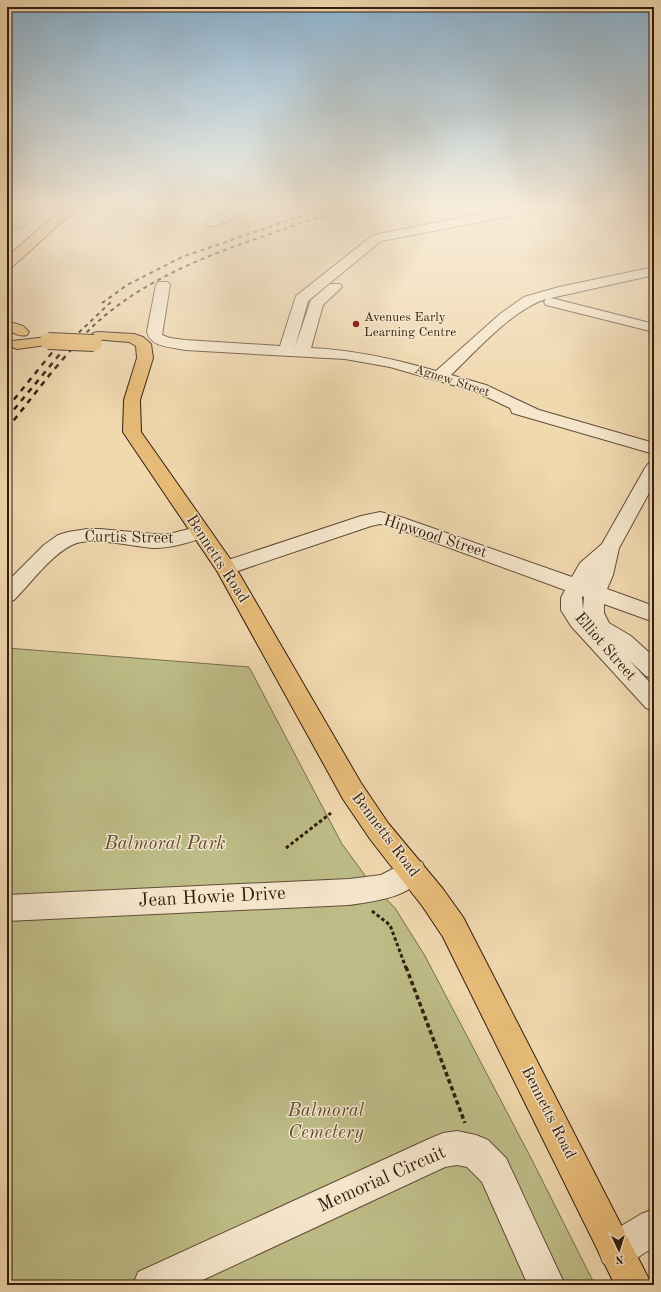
<svg xmlns="http://www.w3.org/2000/svg" width="661" height="1292" font-family="'Old Standard TT',serif">
  <style>
    .green { fill: #bebd87; stroke: #786d4c }
    .lines { fill: none; stroke-linecap: round; stroke-linejoin: round }
    .minor-casing { stroke: #624c38; stroke-width: 2 }
    .major-casing { stroke: #321d10; stroke-width: 2 }
    .path-far1 { stroke: #321d10; stroke-width: 3; stroke-dasharray: 3.5 2.5; stroke-linecap: butt }
    .path { stroke: #321d10; stroke-width: 3.5; stroke-dasharray: 4.5 3; stroke-linecap: butt }
    .minor { fill: #f5e6cb; fill-rule: evenodd }
    .major { fill: #e8bc78; fill-rule: evenodd }
    .rail-far1 { stroke: #321d10; stroke-width: 2; stroke-dasharray: 4 4; stroke-linecap: butt }
    .rail { stroke: #321d10; stroke-width: 2.5; stroke-dasharray: 5.5 5.5; stroke-linecap: butt }
    .major-bridge-casing { stroke: #321d10; stroke-width: 18; stroke-linecap: butt }
    .major-bridge { stroke: #e8bc78; stroke-width: 16 }
    .poi-dot { fill: #8f2418; stroke: #f5e6cb; stroke-width: 1.5 }
    .labels { text-anchor: middle; dominant-baseline: central; stroke-width: 3; stroke-linejoin: round; paint-order: stroke }
    .far-poi-label { font-size: 13px; fill: #321d10; stroke: #f5e6cb; text-anchor: start }
    .far-street-label { font-size: 13px; fill: #321d10; stroke: #f5e6cb }
    .street-label { font-size: 16px; fill: #321d10; stroke: #f5e6cb }
    .near-park-label { font-size: 19px; font-style: italic; fill: #5c4d34; stroke: #f5e6cb }
    .near-street-label { font-size: 19px; fill: #321d10; stroke: #f5e6cb }
  </style>
  <rect width="100%" height="100%" fill="#f0d8af"/>
  <filter id="stains"><feTurbulence type="fractalNoise" baseFrequency=".005" numOctaves="4"/><feColorMatrix values="0 0 0 0 .2 0 0 0 0 .09 0 0 0 0 .02 0 0 0 .5 -.17"/></filter>
  <radialGradient id="worn" r=".72"><stop offset=".6" stop-color="#630" stop-opacity="0"/><stop offset="1" stop-color="#630" stop-opacity=".3"/></radialGradient>
  <!-- green -->
  <g class="green">
    <polygon points="7,207 50,207 20,230 7,229"/>
    <polygon points="7,648 249,667 342,844 369,881 395,908 425,956 532,1160 595,1285 7,1285"/>
  </g>
  <g class="lines">
    <!-- minor casing -->
    <g class="minor-casing">
      <g id="minor">
        <polygon points="238,207 253,207 251,210 216,226 208,226 206,223 208,220"/>
        <path d="M517 207H533L531 210 517 215 381 241 308 301 295 347 311 300 330 284H340L342 287 323 305 311 348C354 350 395 359 436 371L500 314 524 297 559 287 654 267V275L551 298 654 324V332L546 305 544 302 546 299C513 309 476 351 451 375L486 385 539 410 654 443V454L512 413 510 408 474 391 390 367 345 359 185 350C171 347 149 347 147 331L156 285 158 282H168L170 285 162 335 170 338 185 340 280 346 296 296 373 235Z"/>
        <polygon points="625,207 654,207 654,215 627,210"/>
        <path d="M654 463V484L619 548 613 575 607 589 654 606V622L604 604V613L609 623 631 636 654 657V679L646 676 629 660 654 687V711L646 708 571 626 561 610V598L565 590 390 526 380 524 371 526 226 575 219 573 216 568 219 563 361 516 380 512 401 517 572 577 580 563 602 544 645 468 648 464ZM582 596 584 597 583 610Z"/>
        <path d="M201 526 208 528 211 532 208 536C190 542 173 548 154 548 132 547 92 535 72 545 51 555 31 583 14 600L7 602V582L44 545 58 535 68 532 87 529H100L165 535Z"/>
        <path d="M412 859 422 862 426 871C413 898 375 901 349 905L7 921V895L349 879 381 875Z"/>
        <polygon points="457,1131 476,1135 488,1140 506,1158 565,1285 528,1285 482,1182 467,1167 457,1165 445,1167 192,1285 133,1285 138,1272 431,1138 443,1133"/>
        <polygon points="654,1209 654,1247 629,1263 616,1268 603,1263 598,1250 603,1237 641,1214"/>
      </g>
    </g>
    <!-- major casing -->
    <g class="major-casing">
      <g id="major">
        <polygon points="68,207 82,207 63,221 12,267 7,268 7,257 55,215"/>
        <path d="M7 321 23 326 29 332 27 335C19 337 15 333 7 330Z"/>
        <polygon points="98,332 134,334 143,337 151,344 153,358 140,400 141,432 233,563 361,783 388,823 443,889 463,917 652,1285 615,1285 443,937 423,907 370,839 343,799 217,571 123,432 124,400 137,358 136,346 129,342 93,339 91,336 93,333"/>
        <polygon points="48,337 53,338 55,341 53,344 17,349 12,347 9,344 12,341"/>
      </g>
    </g>
    <!-- path-far1 -->
    <g class="path-far1">
      <polyline points="286,848 331,813"/>
      <polyline points="372,911 390,925 406,968"/>
    </g>
    <!-- path -->
    <polyline class="path" points="406,967 465,1123"/>
    <!-- minor -->
    <use href="#minor" class="minor"/>
    <!-- major -->
    <use href="#major" class="major"/>
    <!-- rail-far1 -->
    <g class="rail-far1">
      <polyline points="102,303 127,285 182,257 327,207"/>
      <polyline points="73,338 111,302"/>
      <path d="M81 338C152 263 254 242 348 207"/>
    </g>
    <!-- rail -->
    <g class="rail">
      <polyline points="7,408 55,349"/>
      <polyline points="7,418 74,337"/>
      <polyline points="7,429 51,373 82,337"/>
    </g>
    <!-- major-bridge casing -->
    <g class="major-bridge-casing">
      <polyline id="major-bridge" points="48,341 94,343"/>
    </g>
    <!-- major-bridge -->
    <use href="#major-bridge" class="major-bridge"/>
  </g>
  <!-- sky -->
  <linearGradient id="sky" x2="0" y2="1"><stop stop-color="#8bb5d4"/><stop offset="0.53" stop-color="#f8eddb"/><stop offset="1" stop-color="#f8eddb" stop-opacity="0"/></linearGradient>
  <rect width="661" height="388" fill="url(#sky)"/>
  <!-- markers -->
  <circle class="poi-dot" cx="356" cy="324" r="4"/>
  <g class="labels">
    <!-- far-poi labels -->
    <g class="far-poi-label">
      <text x="364" y="317">Avenues Early<tspan x="364" dy="15">Learning Centre</tspan></text>
    </g>
    <!-- far-street labels -->
    <g class="far-street-label">
      <text transform="translate(452 381) rotate(18)">Agnew Street</text>
    </g>
    <!-- street labels -->
    <g class="street-label">
      <text transform="translate(435 537) rotate(18)">Hipwood Street</text>
      <text transform="translate(129 538) rotate(1)">Curtis Street</text>
      <text transform="translate(217 559) rotate(57)">Bennetts Road</text>
      <text transform="translate(605 647) rotate(49)">Elliot Street</text>
      <text transform="translate(385 835) rotate(53)">Bennetts Road</text>
      <text transform="translate(548 1113) rotate(63)">Bennetts Road</text>
    </g>
    <!-- near-park labels -->
    <g class="near-park-label">
      <text x="165" y="844">Balmoral Park</text>
      <text x="326" y="1111">Balmoral<tspan x="326" dy="22">Cemetery</tspan></text>
    </g>
    <!-- near-street labels -->
    <g class="near-street-label">
      <text transform="translate(212 898) rotate(-3)">Jean Howie Drive</text>
      <text transform="translate(382 1180) rotate(-24)">Memorial Circuit</text>
    </g>
  </g>
  <!-- margin -->
  <rect width="661" height="1292" fill="none" stroke="#f0d8af" stroke-width="24"/>
  <rect x="8" y="8" width="645" height="1276" fill="none" stroke="#321d10" stroke-width="2"/>
  <rect x="12" y="12" width="637" height="1268" fill="none" stroke="#321d10"/>
  <!-- north arrow -->
  <g transform="translate(619 1250) rotate(176)" stroke="#f5e6cb" stroke-width="3" paint-order="stroke">
  <path d="M0-3L7 15L0 10L-7 15Z" fill="#321d10"/>
  <text y="-6" font-size="11" font-weight="bold" text-anchor="middle" fill="#321d10">N</text>
  </g>
  <rect width="100%" height="100%" filter="url(#stains)"/>
  <rect width="100%" height="100%" fill="url(#worn)"/>
</svg>
